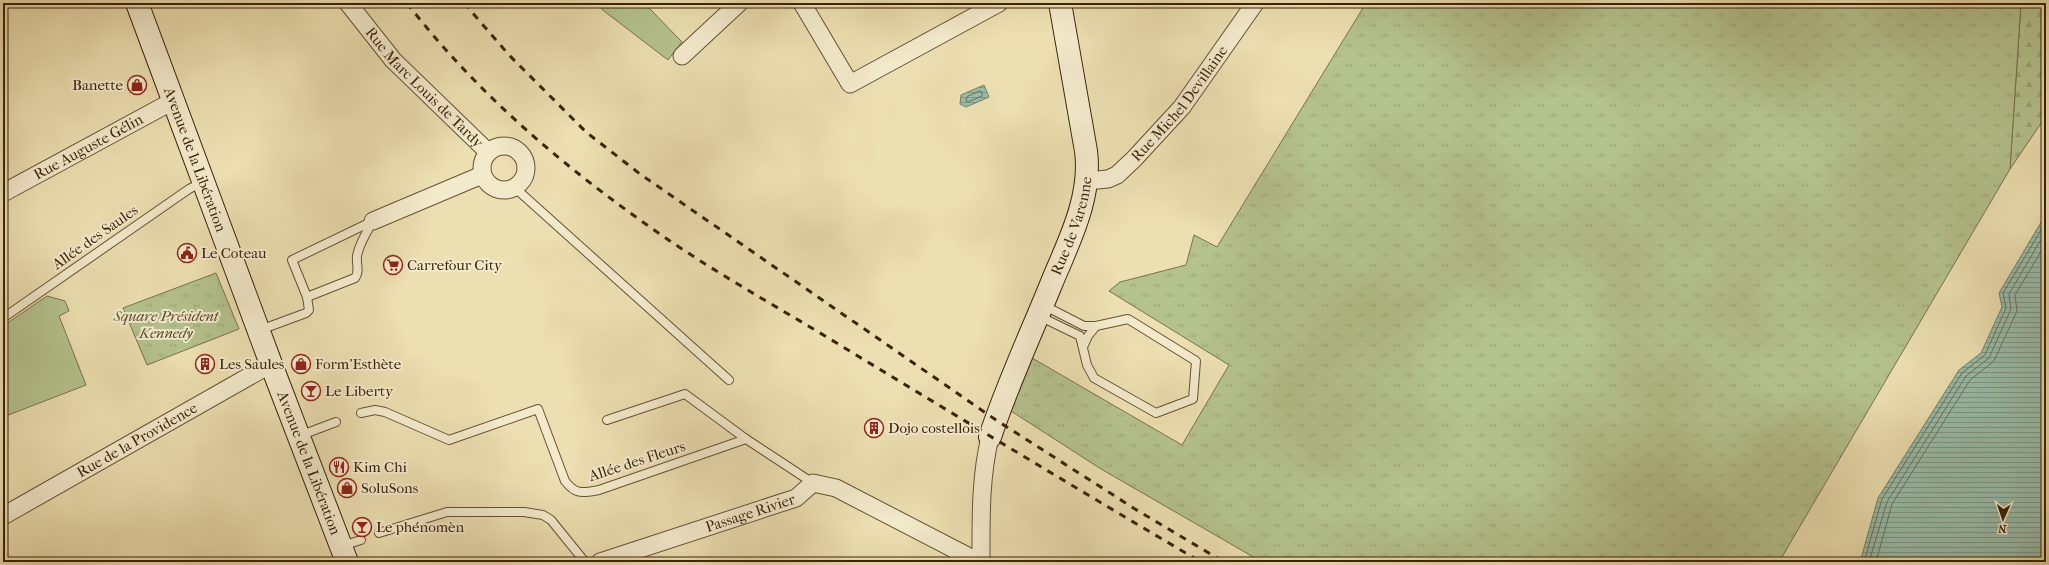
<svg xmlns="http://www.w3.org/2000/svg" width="2049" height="565" font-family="'IM FELL French Canon',serif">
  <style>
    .grass { fill: #b4c28e; stroke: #78724c }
    .forest { fill: url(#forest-firs); stroke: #78724c }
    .park { fill: url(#park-tufts); stroke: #78724c }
    .water { fill: url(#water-rules); stroke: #737f6a }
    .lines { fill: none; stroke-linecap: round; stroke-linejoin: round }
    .shore { stroke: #6a705a; stroke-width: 1 }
    .lane-casing { stroke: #675133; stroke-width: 10 }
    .street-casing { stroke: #675133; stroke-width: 19 }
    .secondary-casing { stroke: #3b2209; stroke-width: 24 }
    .lane { stroke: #f3eacc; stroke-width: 8 }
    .street { stroke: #f3eacc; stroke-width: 17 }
    .secondary { stroke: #f3eacc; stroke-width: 22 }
    .rail { stroke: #3b2209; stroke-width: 3; stroke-dasharray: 7 7; stroke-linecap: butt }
    .labels { text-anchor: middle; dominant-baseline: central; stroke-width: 4; stroke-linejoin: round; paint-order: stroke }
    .poi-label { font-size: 15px; fill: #3b2209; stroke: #f3eacc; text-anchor: start }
    .street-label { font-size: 15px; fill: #3b2209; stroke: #f3eacc }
    .park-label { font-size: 15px; font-style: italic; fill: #594a2a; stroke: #f3eacc }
  </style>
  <defs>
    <pattern id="forest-firs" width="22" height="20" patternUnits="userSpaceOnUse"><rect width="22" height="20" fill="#b4c28e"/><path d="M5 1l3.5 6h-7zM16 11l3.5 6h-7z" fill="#9ca679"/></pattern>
    <pattern id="park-tufts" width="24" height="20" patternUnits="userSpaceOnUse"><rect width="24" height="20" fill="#b4c28e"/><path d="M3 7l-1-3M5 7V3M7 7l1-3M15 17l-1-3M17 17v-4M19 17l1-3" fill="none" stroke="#9ca679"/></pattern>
    <pattern id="water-rules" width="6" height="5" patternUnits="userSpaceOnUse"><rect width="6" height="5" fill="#99bdaa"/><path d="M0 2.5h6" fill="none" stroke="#7e9989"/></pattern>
  </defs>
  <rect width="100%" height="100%" fill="#ecdfb1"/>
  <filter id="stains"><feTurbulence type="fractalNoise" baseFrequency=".005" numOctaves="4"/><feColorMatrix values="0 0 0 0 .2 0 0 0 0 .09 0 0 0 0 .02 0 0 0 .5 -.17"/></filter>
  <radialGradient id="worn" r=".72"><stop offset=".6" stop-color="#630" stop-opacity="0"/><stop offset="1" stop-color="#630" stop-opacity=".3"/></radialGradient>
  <!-- grass -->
  <g class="grass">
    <polygon points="596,3 657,3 649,8 682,42 668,60 604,11"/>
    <polygon points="47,296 65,301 69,311 59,316 86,385 3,417 3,326"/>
  </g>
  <!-- forest -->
  <polygon class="forest" points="2021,3 2046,3 2046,116 2010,169"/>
  <!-- park -->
  <g class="park">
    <polygon points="1366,3 1870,3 1874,5 1889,3 2021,3 2010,169 1779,562 1262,562 1101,469 1011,411 1032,358 1182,445 1229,365 1109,291 1120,282 1186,265 1194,235 1217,247"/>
    <polygon points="216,273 239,329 147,365 123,308"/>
  </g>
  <!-- water -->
  <g class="water">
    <polygon points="984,85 989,97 966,107 960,104 961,95"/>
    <polygon points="2046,214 2046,562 1860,562 1878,498 1959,370 1981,353 2002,307 1999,293"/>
  </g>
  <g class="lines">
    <!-- shore -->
    <g class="shore">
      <polygon points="980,91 982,92 982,96 968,102 966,101 967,97"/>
      <polyline points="1864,562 1882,499 1962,373 1985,355 2006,308 2003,293 2046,222"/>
      <polyline points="1869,562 1887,502 1966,376 1989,358 2011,309 2009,294 2046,231"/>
      <polyline points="1876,562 1892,504 1970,380 1994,361 2017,311 2015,295 2046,243"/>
    </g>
    <!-- lane casing -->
    <g class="lane-casing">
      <g id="lane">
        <polyline points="514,187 729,380"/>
        <path d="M307 297 355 278C360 272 356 264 357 256 359 244 367 231 373 221"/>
        <polyline points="1039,316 1080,336 1087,365 1094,378 1156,413 1193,399 1196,361 1128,319 1096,326 1084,326 1043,305"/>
        <polyline points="3,318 189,189 203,182"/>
        <polyline points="260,330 306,313 309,310 307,297 292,260 373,221"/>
        <polyline points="1083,347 1088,336 1096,326"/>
        <path d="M361 413 375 410 385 412 449 440 538 409 565 481C576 495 582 493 599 490L746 439 813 483"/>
        <polyline points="607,420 685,394 746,439"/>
        <polyline points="299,436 336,422"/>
        <polyline points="379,533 447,512 524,512 543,515 551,520 585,562"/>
        <polyline points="342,546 361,540"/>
      </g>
    </g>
    <!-- street casing -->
    <g class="street-casing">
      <g id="street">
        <path id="s1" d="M348 3 393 60 488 152"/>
        <polyline points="802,3 850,84 999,3"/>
        <polyline points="682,56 739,3"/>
        <circle cx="504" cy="168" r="22"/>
        <path id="s2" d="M1086 181 1108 179 1117 175 1134 159 1182 107 1255 3"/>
        <path id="s3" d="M3 193 173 101"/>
        <polyline points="373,221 482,175"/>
        <path id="s4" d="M3 516 271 364"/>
        <path id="s5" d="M600 562 796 498 813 483 836 488 979 562"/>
        <path d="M981 562C981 520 980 479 990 437"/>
      </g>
    </g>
    <!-- secondary casing -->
    <g class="secondary-casing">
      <g id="secondary">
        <path id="s6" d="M137 3 271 364 347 562"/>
        <path id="s7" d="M990 437C1007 385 1031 334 1052 282 1069 241 1092 197 1086 151L1060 3"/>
      </g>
    </g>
    <!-- lane -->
    <use href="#lane" class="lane"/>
    <!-- street -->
    <use href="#street" class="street"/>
    <!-- secondary -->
    <use href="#secondary" class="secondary"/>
    <!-- rail -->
    <g class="rail">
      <path d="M407 3C477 94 566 169 660 234 720 276 785 311 848 350 965 421 1082 492 1201 562"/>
      <polyline points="464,3 509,55 586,132 640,174 996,420 1135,509 1224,562"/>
    </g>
  </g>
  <!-- icons -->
  <defs>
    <g id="shop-ring" transform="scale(1)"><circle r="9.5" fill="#f3eacc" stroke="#8f2418" stroke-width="1.5"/><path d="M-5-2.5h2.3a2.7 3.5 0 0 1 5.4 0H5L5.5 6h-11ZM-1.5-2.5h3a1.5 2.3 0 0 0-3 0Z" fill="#8f2418"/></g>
    <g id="civic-ring" transform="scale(1)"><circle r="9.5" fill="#f3eacc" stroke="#8f2418" stroke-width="1.5"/><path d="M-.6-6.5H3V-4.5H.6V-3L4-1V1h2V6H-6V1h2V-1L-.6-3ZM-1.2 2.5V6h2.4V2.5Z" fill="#8f2418"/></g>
    <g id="supermarket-ring" transform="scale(1)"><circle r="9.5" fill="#f3eacc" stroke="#8f2418" stroke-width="1.5"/><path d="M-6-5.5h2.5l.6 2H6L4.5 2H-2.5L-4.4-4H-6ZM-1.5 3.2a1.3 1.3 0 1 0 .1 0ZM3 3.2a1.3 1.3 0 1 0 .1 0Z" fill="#8f2418"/></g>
    <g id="building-ring" transform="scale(1)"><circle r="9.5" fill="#f3eacc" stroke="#8f2418" stroke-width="1.5"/><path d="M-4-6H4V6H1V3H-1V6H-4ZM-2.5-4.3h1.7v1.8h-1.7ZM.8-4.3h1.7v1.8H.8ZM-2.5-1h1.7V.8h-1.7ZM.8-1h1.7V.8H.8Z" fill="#8f2418"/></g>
    <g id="bar-ring" transform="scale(1)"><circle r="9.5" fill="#f3eacc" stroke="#8f2418" stroke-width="1.5"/><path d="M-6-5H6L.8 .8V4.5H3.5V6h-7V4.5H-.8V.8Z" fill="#8f2418"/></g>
    <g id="restaurant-ring" transform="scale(1)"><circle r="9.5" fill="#f3eacc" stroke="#8f2418" stroke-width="1.5"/><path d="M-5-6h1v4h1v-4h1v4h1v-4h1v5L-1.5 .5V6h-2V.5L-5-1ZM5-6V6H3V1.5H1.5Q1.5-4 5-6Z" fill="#8f2418"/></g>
  </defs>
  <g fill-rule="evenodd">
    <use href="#shop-ring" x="137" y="85"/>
    <use href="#civic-ring" x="187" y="253"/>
    <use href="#supermarket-ring" x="393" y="265"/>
    <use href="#building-ring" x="205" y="364"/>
    <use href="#shop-ring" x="301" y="364"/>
    <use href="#bar-ring" x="311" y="391"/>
    <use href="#building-ring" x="874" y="428"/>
    <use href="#restaurant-ring" x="339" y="467"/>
    <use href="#shop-ring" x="347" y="488"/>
    <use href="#bar-ring" x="362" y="527"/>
  </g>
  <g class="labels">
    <!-- poi labels -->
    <g class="poi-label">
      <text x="123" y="85" text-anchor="end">Banette</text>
      <text x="201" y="253">Le Coteau</text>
      <text x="407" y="265">Carrefour City</text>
      <text x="219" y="364">Les Saules</text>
      <text x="315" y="364">Form'Esthète</text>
      <text x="325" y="391">Le Liberty</text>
      <text x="888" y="428">Dojo costellois</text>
      <text x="353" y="467">Kim Chi</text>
      <text x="361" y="488">SoluSons</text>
      <text x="376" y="527">Le phénomèn</text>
    </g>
    <!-- street labels -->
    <g class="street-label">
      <text stroke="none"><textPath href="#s1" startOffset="114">Rue Marc Louis de Tardy</textPath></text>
      <text stroke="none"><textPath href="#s2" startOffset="127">Rue Michel Devillaine</textPath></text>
      <text stroke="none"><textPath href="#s3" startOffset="97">Rue Auguste Gélin</textPath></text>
      <text stroke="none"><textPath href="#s6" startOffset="167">Avenue de la Libération</textPath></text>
      <text stroke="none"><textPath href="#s7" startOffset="227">Rue de Varenne</textPath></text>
      <text transform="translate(95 237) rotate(-35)">Allée des Saules</text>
      <text stroke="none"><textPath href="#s4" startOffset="154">Rue de la Providence</textPath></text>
      <text transform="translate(637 461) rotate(-18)">Allée des Fleurs</text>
      <text stroke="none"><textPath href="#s6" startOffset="491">Avenue de la Libération</textPath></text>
      <text stroke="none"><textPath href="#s5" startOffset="158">Passage Rivier</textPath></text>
    </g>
    <!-- park labels -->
    <g class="park-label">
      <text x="166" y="316">Square Président<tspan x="166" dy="17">Kennedy</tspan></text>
    </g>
  </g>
  <!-- margin -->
  <rect width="2049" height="565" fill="none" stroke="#ecdfb1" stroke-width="16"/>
  <rect x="4" y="4" width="2041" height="557" fill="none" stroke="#3b2209" stroke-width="2"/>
  <rect x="8" y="8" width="2033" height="549" fill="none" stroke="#3b2209"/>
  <!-- north arrow -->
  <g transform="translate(2003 519) rotate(183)" stroke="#f3eacc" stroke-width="3" paint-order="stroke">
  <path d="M0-3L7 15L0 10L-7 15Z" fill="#3b2209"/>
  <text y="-6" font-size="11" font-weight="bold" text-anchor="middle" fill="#3b2209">N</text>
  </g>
  <rect width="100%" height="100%" filter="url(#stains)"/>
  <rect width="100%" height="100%" fill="url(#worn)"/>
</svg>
